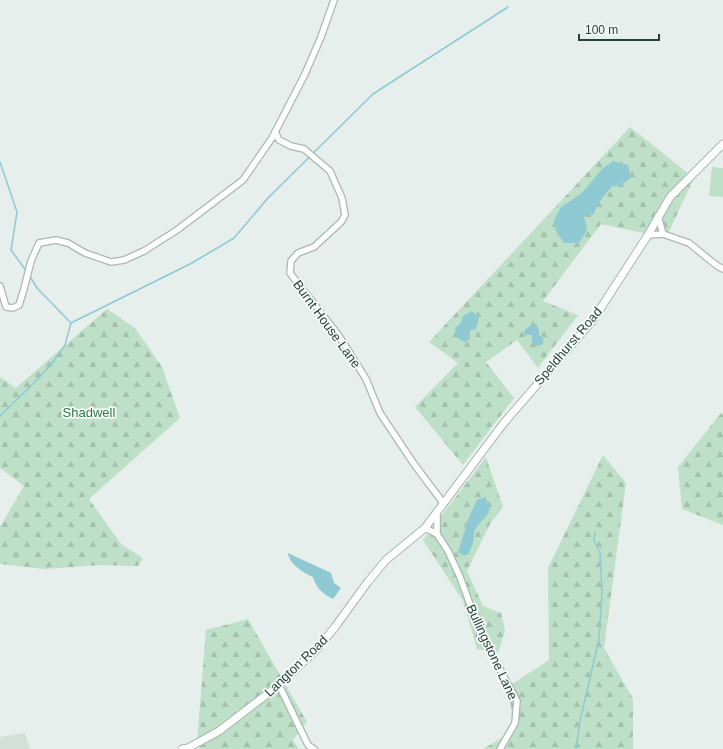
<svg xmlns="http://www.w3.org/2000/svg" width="723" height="749" font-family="Arial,sans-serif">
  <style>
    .built { fill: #d4dfda }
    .forest { fill: url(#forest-firs) }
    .pitch { fill: #bfe0c8 }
    .water { fill: #8ec9d4 }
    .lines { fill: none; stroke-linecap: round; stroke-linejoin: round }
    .stream { stroke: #8ec9d4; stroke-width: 1.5 }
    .minor-casing { stroke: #a8b8b2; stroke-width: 8 }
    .tertiary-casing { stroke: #a8b8b2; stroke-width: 9 }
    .minor { stroke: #fff; stroke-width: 5.5 }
    .tertiary { stroke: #fff; stroke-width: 7 }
    .labels { text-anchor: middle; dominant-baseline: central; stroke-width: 3.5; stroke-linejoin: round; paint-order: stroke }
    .street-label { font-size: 13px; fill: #24423a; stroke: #f7fbf9 }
    .park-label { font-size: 13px; fill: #2d7a4b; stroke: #f7fbf9 }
  </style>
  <defs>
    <pattern id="forest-firs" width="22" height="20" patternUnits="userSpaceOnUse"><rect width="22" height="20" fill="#bfe0c8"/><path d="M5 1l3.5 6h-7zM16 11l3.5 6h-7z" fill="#a4c1ad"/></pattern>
  </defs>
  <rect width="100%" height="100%" fill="#e6efeb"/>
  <!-- built -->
  <polygon class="built" points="25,733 30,749 0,749 0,737"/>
  <!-- forest -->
  <g class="forest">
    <polygon points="630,127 694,178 666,238 601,224 543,301 578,315 538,368 517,340 486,362 514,398 463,465 415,407 458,363 429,342"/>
    <polygon points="107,309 135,328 162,367 180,418 89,499 121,544 143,558 138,566 99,565 45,569 0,564 0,527 24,486 0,468 0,377 16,388"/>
    <polygon points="721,413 723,414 723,525 682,509 678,467"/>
    <polygon points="603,455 626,483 604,648 633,699 633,749 483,749 513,731 509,686 549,660 548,568"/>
    <polygon points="486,457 503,507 490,524 467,571 483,606 501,613 505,631 498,653 477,649 463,601 423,540"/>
    <polygon points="248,619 307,722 293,740 299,749 200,749 197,742 206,630"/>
  </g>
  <!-- pitch -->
  <polygon class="pitch" points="712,167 723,168 723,197 709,196"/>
  <!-- water -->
  <g class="water">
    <polygon points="613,161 628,165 631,178 621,185 611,187 597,205 594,214 584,216 587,230 579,243 564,243 556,231 554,220 561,207 582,193 602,169"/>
    <polygon points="472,311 479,318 476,329 470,330 470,339 465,342 457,338 455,328 460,324 463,316"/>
    <polygon points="536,324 539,330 539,335 544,339 542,345 537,346 532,342 532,335 525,335 524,331 528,327"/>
    <path d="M485 497C497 516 481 517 475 530 473 534 474 539 473 543 472 547 469 551 468 555H463L458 552 469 517 477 500Z"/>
    <path d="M288 553 331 573 334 583 341 588 333 599C323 594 316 588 313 577 304 573 289 564 288 553Z"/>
  </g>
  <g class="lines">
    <!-- stream -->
    <g class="stream">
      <polyline points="0,162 17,212 11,250 27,272"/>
      <polyline points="29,275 37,288 71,323 192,263 234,238 268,198 373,94 508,7"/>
      <polyline points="0,416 30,387 50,366 65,345 71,323"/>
      <polyline points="576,749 580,721 599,639 602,592 600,553 594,540 595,532"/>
    </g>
    <!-- minor casing -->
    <g class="minor-casing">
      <g id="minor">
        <polyline points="275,132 279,140 291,146 304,149 330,171 342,198 345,215 341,222 314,247 298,253 291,261 290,273 339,336 366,379 380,413 414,464 444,504"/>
        <polyline points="658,216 663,234"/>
        <polyline points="648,235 663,234 689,243 716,265 723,269"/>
        <polyline points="0,286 6,307 13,308 19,305 24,289 31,261 39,243 56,240 68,243 85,253 111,262 124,260 144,251 177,230 243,180 272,138 305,74 321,37 334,0"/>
        <polyline points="437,514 437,534"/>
        <polyline points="425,528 437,534 448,551 460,577 480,632 517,701 515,723 500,749"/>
        <polyline points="279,685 308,745 314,749"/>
      </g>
    </g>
    <!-- tertiary casing -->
    <g class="tertiary-casing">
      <polyline id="tertiary" points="182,749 188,748 219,731 279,685 318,648 335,627 367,583 386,560 425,528 503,424 593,320 648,235 670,197 723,144"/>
    </g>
    <!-- minor -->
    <use href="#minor" class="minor"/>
    <!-- tertiary -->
    <use href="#tertiary" class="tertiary"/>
  </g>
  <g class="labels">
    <!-- street labels -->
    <g class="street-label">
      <text transform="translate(327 324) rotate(54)">Burnt House Lane</text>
      <text transform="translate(568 346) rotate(-50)">Speldhurst Road</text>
      <text transform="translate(492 652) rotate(65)">Bullingstone Lane</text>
      <text transform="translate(296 666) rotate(-44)">Langton Road</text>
    </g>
    <!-- park labels -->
    <g class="park-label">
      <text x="89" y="412">Shadwell</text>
    </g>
  </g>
  <!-- scale -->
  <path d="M579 34v6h80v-6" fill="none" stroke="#24423a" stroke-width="2"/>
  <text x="585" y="34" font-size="12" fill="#24423a" stroke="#f7fbf9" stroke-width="3" paint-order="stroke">100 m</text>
</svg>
